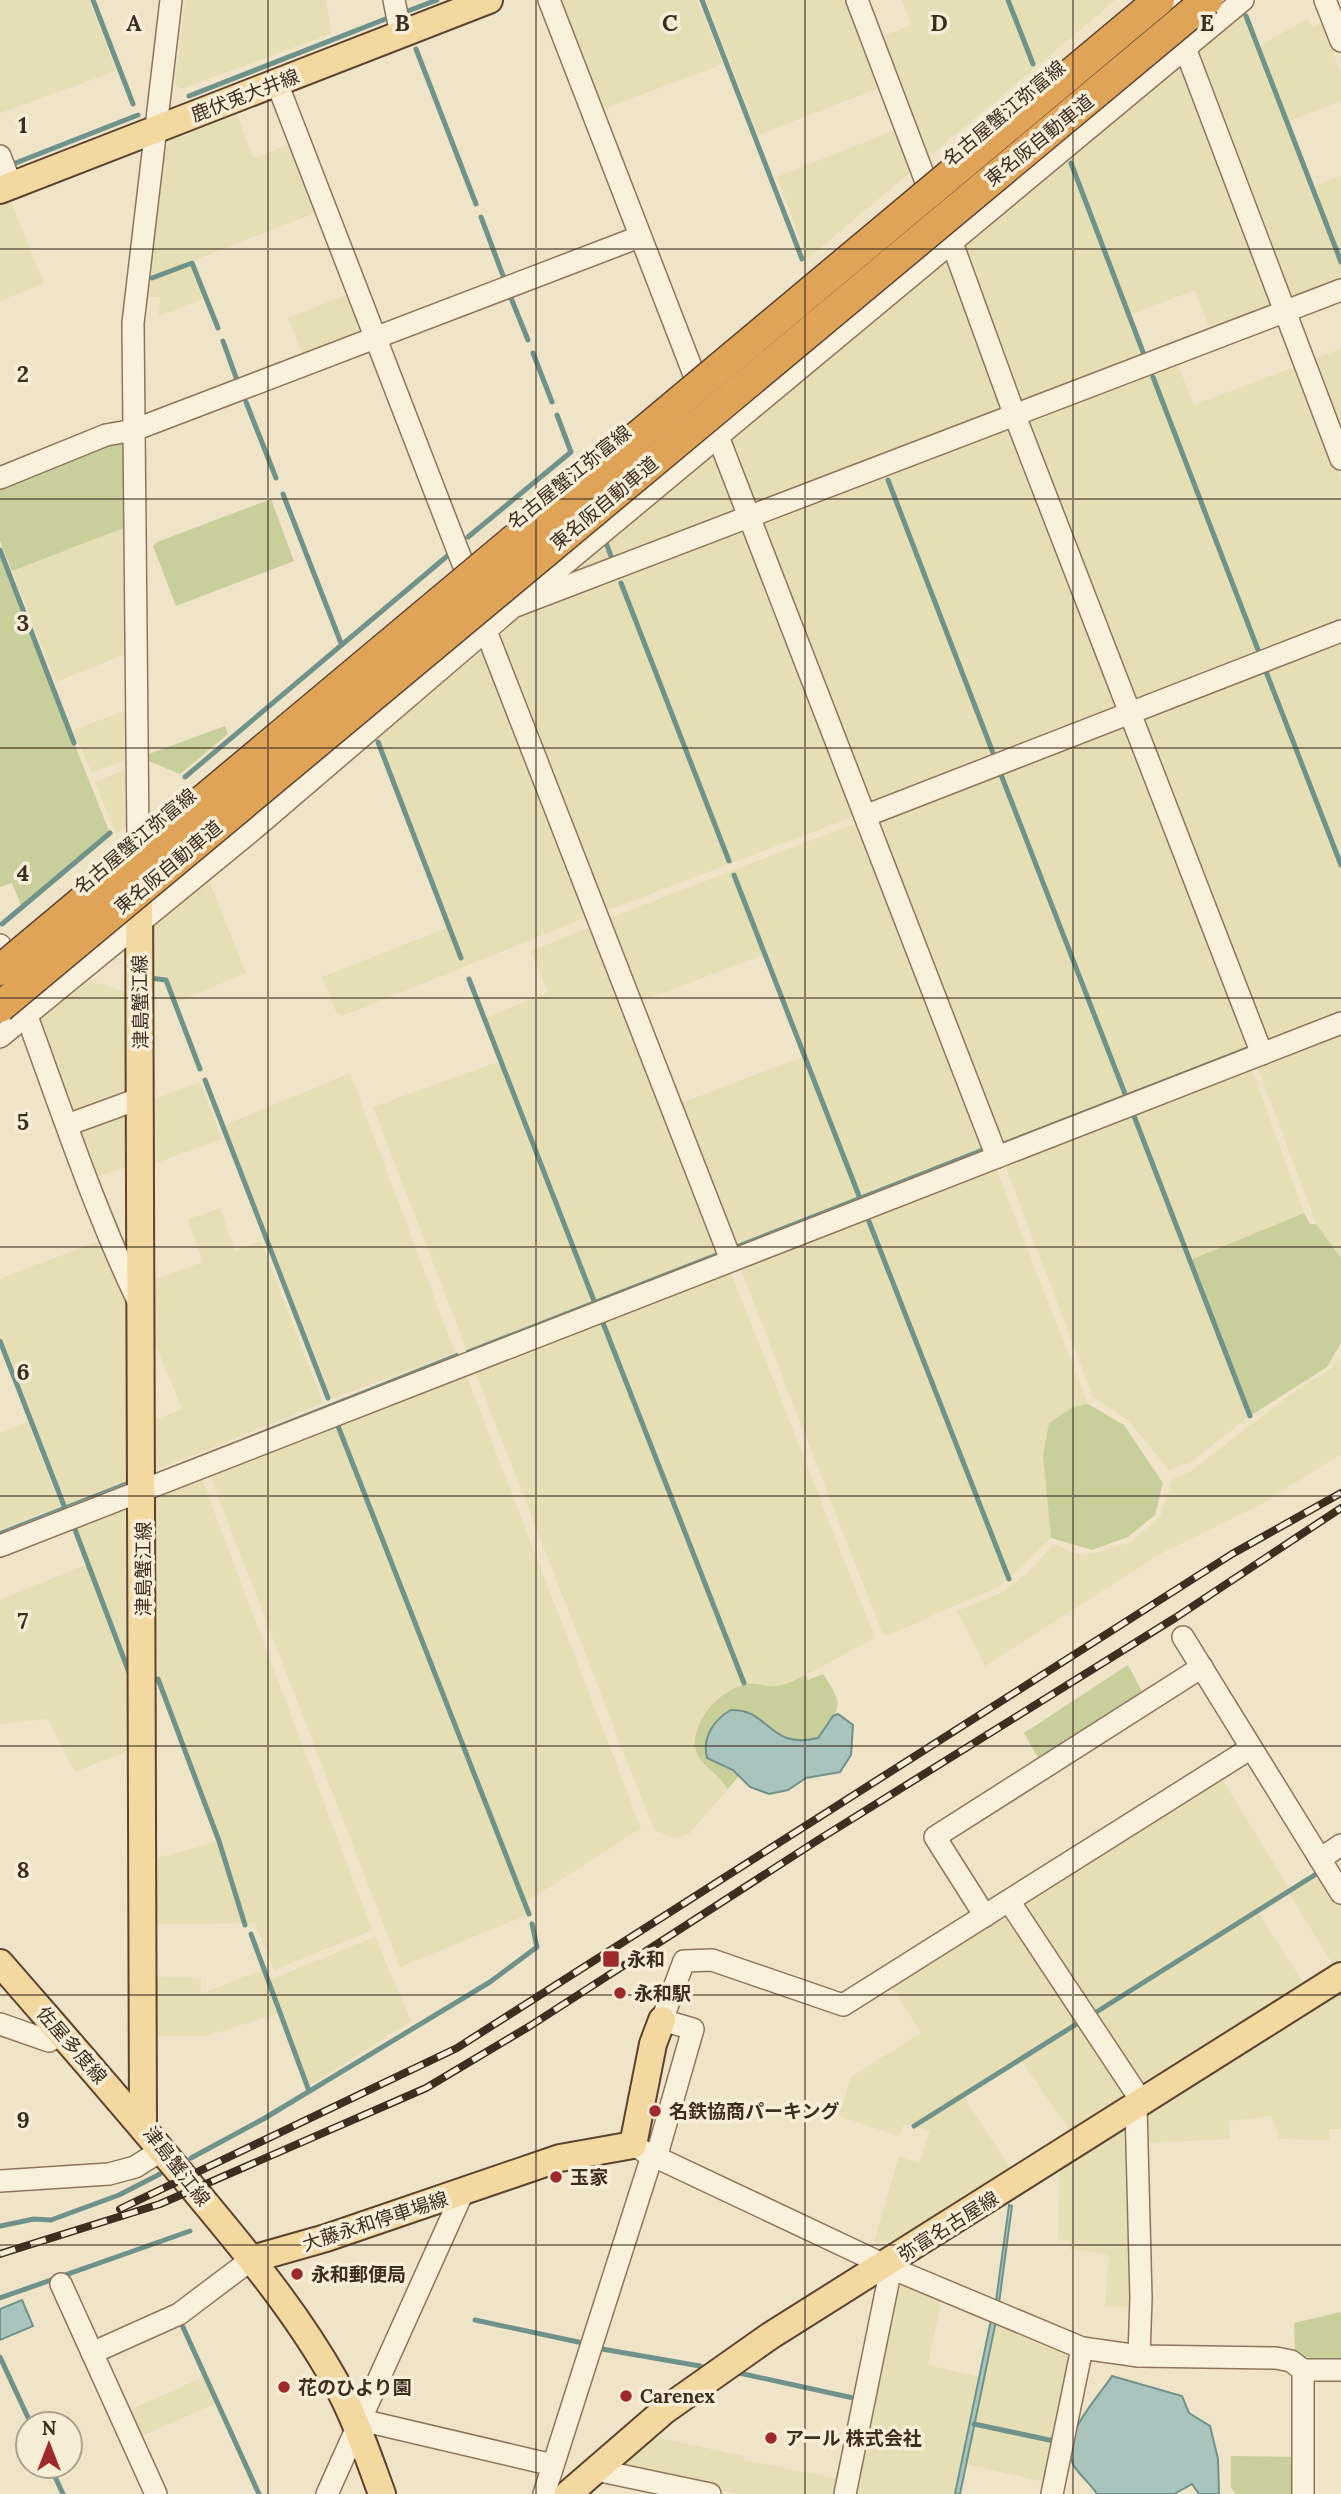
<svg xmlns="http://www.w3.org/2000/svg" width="1341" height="2494" font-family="Lora,'Noto Sans JP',serif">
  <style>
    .farmland { fill: #e6deb5 }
    .green { fill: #c9cf9b }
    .water { fill: #a9c4bc; stroke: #6f938a; stroke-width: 2 }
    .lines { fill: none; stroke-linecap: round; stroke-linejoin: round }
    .stream { stroke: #6f938a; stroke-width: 5 }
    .minor-casing { stroke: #8d765c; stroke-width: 24 }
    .major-casing { stroke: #5b4430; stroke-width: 30 }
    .minor { stroke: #faf1dc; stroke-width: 21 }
    .major { stroke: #f3d9a0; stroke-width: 26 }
    .rail-casing { stroke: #3d2e20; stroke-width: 8 }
    .rail { stroke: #f7eed8; stroke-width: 5; stroke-dasharray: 16; stroke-linecap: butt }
    .highway-bridge-casing { stroke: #5b4430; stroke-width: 33; stroke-linecap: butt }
    .highway-bridge { stroke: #e0a458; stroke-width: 30 }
    .grid { fill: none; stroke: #3d2e20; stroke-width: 2; stroke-opacity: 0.55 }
    .poi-dot { fill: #9e2a2b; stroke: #f7eed8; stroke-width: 2.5 }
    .labels { text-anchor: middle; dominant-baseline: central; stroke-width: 7; stroke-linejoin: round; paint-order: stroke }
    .street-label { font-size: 19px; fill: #3d2e20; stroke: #f7eed8 }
    .poi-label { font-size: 19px; font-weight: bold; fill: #3d2e20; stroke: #f7eed8; text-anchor: start }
    .grid-label { font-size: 23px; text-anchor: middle; font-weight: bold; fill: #3d2e20; stroke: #f7eed8; stroke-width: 7; stroke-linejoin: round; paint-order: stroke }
  </style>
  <rect width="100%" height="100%" fill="#f0e4c8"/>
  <!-- farmland -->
  <g class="farmland">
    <polygon points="0,0 89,0 116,71 0,113"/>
    <polygon points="185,0 326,0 332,33 181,89 175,84"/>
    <polygon points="555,0 697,0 723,64 597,111"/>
    <polygon points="706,0 851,0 884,86 758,135"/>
    <polygon points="902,0 1116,0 927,158 876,39 911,25"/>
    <polygon points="1239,9 1246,16 1258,47 1307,19 1313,27 1322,23 1341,73 1341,101 1287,122 1312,186 1341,176 1341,280 1287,301 1194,47"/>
    <polygon points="1182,58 1274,300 1271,307 1210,330 1195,290 1129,315 1144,355 1019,405 962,242"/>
    <polygon points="237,115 253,158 293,143 320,211 146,279 159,156 173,138"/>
    <polygon points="900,128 914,169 807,259 777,177"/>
    <polygon points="10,199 44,283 0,301 0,203"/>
    <polygon points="949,252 1004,411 756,507 725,439"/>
    <polygon points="190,266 203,299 159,316 160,297 149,297 151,281"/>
    <polygon points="349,294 365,336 305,360 288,318"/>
    <polygon points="1341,349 1341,445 1308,361"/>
    <polygon points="1178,365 1194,405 1299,365 1341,477 1341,627 1137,707 1024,423"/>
    <polygon points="1011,428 1122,710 871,809 760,526"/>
    <polygon points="715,446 739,504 737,514 551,584"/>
    <polygon points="126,527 126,654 56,682 12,571"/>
    <polygon points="745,531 855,816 603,912 496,639 516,619"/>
    <polygon points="1341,636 1341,1011 1262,1042 1139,714"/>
    <polygon points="481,645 590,916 342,1016 336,1012 322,977 449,927 376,735"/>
    <polygon points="127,710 127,759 92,773 73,730"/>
    <polygon points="1123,721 1251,1046 997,1145 874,819"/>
    <polygon points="125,770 128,825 116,834 95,782"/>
    <polygon points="859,822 987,1147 730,1248 676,1105 805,1056 765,954 639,1002 607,919"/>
    <polygon points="208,879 246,973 175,1003 166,980 149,978 147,929"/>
    <polygon points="590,927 597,928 720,1252 467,1351 373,1107 500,1061 484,1019 548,992 531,951"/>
    <polygon points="78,977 129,993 127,1096 70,1113 35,1014"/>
    <polygon points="1341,1032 1341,1258 1316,1224 1258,1068 1260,1063"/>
    <polygon points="1245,1067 1252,1069 1304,1213 1190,1260 1250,1416 1189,1463 1169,1470 1129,1421 1093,1397 1006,1168 1008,1161"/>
    <polygon points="350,1073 455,1353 332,1399 225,1125"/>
    <polygon points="200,1082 222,1139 151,1165 151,1100"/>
    <polygon points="129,1107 131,1166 94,1177 75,1129"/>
    <polygon points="993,1167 997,1171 1088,1404 1073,1407 1043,1455 1051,1538 999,1587 888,1635 882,1633 741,1270 743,1263"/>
    <polygon points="220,1208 235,1251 261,1241 323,1403 152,1472 152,1421 182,1409 151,1334 151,1281 203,1262 188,1220"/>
    <polygon points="104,1239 132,1307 135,1477 66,1505 0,1333 0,1279"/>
    <polygon points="723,1270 732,1275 875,1638 806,1675 773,1687 700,1760 723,1779 727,1790 689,1834 674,1838 654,1830 476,1374 478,1364"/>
    <polygon points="1341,1357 1341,1454 1258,1506 1160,1554 985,1666 957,1611 1003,1592 1029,1572 1053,1544 1078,1554 1092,1554 1131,1542 1160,1517 1172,1480 1191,1471 1295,1391 1330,1370"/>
    <polygon points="457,1373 467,1377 641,1828 525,1903 529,1914 400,1967 210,1476 212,1469"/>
    <polygon points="28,1422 60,1506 0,1530 0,1433"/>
    <polygon points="196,1477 202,1479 372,1930 274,1970 255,1923 159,1924 154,1919 153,1859 219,1841 158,1679 152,1498"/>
    <polygon points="132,1504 135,1748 75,1772 48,1719 0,1724 0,1600 88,1564 74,1527"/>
    <polygon points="1219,1774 1290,1890 1321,1871 1341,1899 1341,1959 1333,1965 1288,1892 1257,1911 1303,1982 1141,2089 1019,1898"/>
    <polygon points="1004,1908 1132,2093 1070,2131 1020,2059 963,2096 1011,2168 898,2240 874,2242 899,2156 919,2163 930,2130 904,2124 899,2136 839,2116 851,2077 921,2033 888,1981"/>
    <polygon points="375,1937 411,2021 309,2086 279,2013 207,2036 155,2036 155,1977 201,1978 201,1994 262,1970 267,1981"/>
    <polygon points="1341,1992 1341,2129 1329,2129 1329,2140 1279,2139 1272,2116 1229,2121 1230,2139 1142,2143 1141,2119"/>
    <polygon points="1132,2125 1136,2308 1105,2306 1109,2255 1069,2249 1070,2241 1058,2240 1059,2170"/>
    <polygon points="907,2281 942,2298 928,2365 980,2377 955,2494 851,2494 894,2284"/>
    <polygon points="996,2321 1076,2353 1049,2483 966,2464"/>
    <polygon points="203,2377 215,2404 137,2438 125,2412"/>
    <polygon points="654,2437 744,2456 744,2460 844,2480 842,2494 738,2494 617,2469"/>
  </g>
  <!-- green -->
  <g class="green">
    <polygon points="125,437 126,527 12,571 0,541 0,482"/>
    <polygon points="271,499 294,561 176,606 153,546 157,542"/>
    <polygon points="0,556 109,831 21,905 12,883 0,887"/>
    <polygon points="225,726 228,734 180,774 146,760 146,755"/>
    <polygon points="1304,1213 1310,1224 1316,1224 1341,1258 1341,1343 1327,1367 1250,1416 1190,1260"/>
    <polygon points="1088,1404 1124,1425 1163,1483 1155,1515 1128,1537 1092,1550 1051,1538 1043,1455 1049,1423 1073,1407"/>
    <polygon points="1128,1665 1145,1697 1041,1763 1024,1733"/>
    <path d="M823 1674C844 1705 842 1708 818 1738 789 1745 775 1734 754 1715L707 1758 740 1775 727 1790C721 1773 697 1765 695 1747 693 1718 720 1690 747 1684 756 1682 766 1688 775 1686 785 1685 796 1679 806 1675L808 1680Z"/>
    <polygon points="1341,2312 1341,2363 1295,2355 1294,2323"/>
    <polygon points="1231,2456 1297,2457 1297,2494 1236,2494 1231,2488"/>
  </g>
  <!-- water -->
  <g class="water">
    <polygon points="1251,1046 1253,1050 999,1149 997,1145"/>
    <polygon points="987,1147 988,1153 732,1252 730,1248"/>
    <polygon points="720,1252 721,1257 469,1355 467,1351"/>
    <polygon points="457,1354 457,1359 152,1479 153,1475"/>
    <polygon points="135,1479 134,1485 0,1537 0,1532"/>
    <path d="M731 1710C770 1709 768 1750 818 1738L833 1716 838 1714 853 1725 851 1755 840 1772 806 1778 788 1790 769 1794 750 1787 733 1770 707 1758C702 1738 713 1720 731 1710Z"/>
    <polygon points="1009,2205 1012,2206 999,2303 996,2301"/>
    <polygon points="22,2300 33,2326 0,2340 0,2309"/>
    <polygon points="991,2320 996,2321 960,2494 955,2494"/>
    <path d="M1112 2376 1182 2396 1189 2413 1210 2426 1218 2459 1219 2494H1199L1192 2484 1174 2494H1097C1090 2483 1077 2473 1073 2464 1060 2435 1098 2398 1112 2376Z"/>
  </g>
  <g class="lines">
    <!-- stream -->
    <g class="stream">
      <polyline points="93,0 133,104"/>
      <polyline points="702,0 802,259"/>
      <polyline points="1008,0 1033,64"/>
      <polyline points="405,12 437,0"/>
      <polyline points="1246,16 1341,262"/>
      <polyline points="416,49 476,204"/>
      <polyline points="189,96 388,18"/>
      <polyline points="1071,163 1143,352"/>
      <polyline points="13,164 138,115"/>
      <polyline points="481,217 505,281"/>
      <polyline points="152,278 192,263 218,328"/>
      <polyline points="511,298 528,340"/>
      <polyline points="223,341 238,383"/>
      <polyline points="533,353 552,402"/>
      <polyline points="1153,377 1260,655"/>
      <polyline points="246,402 276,478"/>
      <polyline points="888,480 995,758"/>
      <polyline points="283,494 341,643"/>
      <polyline points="468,537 571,452 557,415"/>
      <polyline points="607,545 612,559"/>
      <polyline points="0,550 74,743"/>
      <polyline points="621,583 729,861"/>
      <polyline points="1265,669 1341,865"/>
      <polyline points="378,742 461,958"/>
      <polyline points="1000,772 1127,1099"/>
      <polyline points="185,777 452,552"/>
      <polyline points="734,875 861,1201"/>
      <polyline points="2,924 110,833"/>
      <polyline points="149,978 166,980 200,1069"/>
      <polyline points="469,979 596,1306"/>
      <polyline points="205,1080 328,1398"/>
      <polyline points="1134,1116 1250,1416"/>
      <polyline points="868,1219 1009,1579"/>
      <polyline points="603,1323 744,1683"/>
      <polyline points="0,1341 66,1511"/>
      <polyline points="338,1426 529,1914"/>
      <polyline points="74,1527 130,1675"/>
      <polyline points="158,1679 219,1841 245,1925"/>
      <polyline points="251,1934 309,2091"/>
      <polyline points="1090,2016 1321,1871"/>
      <polyline points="914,2126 1083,2020"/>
      <polyline points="191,2158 265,2118 490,1982 537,1947 532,1924"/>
      <polyline points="0,2226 34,2219 51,2220 119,2195 160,2174"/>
      <polyline points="0,2298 190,2231"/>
      <polyline points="475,2320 583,2343"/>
      <polyline points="182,2325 259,2494"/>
      <polyline points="602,2349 700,2366"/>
      <polyline points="0,2357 31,2424"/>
      <polyline points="739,2373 858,2399"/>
      <polyline points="974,2424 1054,2441"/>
      <polyline points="50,2466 63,2494"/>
    </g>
    <!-- minor casing -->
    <g class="minor-casing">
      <g id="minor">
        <polyline points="394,0 401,35"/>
        <polyline points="549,0 997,1157"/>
        <polyline points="857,0 925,179"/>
        <polyline points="1170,0 1185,25 1185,48 1341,459"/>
        <polyline points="1325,0 1341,41"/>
        <polyline points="277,83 463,564"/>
        <polyline points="0,156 11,185"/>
        <polyline points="951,240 1015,416 1262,1054"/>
        <polyline points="0,478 106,435 134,430 639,237"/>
        <polyline points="526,596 1243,0"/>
        <polyline points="486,631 731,1260"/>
        <polyline points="865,816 1341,631"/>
        <polyline points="138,840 133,323 171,0"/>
        <path d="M0 945C47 1064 83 1186 138 1301"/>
        <polyline points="0,1037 255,828 513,607 1341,290"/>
        <polyline points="67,1125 141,1098"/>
        <polyline points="0,1546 1341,1023"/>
        <polyline points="1183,1637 1341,1893"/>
        <polyline points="1320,1859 1341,1845"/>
        <polyline points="1009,1901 1142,2102"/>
        <polyline points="985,1916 935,1837 1202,1667"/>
        <polyline points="0,2024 49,2041 62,2033"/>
        <polyline points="1136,2106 1141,2298 1139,2356"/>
        <polyline points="643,2151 891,2268 1082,2348 1139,2356 1276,2358 1291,2361 1303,2370 1341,2370"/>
        <polyline points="656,2158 693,2029 662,2020 684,1961 712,1960 843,2005 1251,1748"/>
        <polyline points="0,2181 109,2174 135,2167 162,2150"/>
        <polyline points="61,2284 156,2494"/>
        <polyline points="92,2353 179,2314 252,2259"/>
        <polyline points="1303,2370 1303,2494"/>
        <polyline points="361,2420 553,2465"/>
        <polyline points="596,2470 710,2494"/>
        <polyline points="327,2494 463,2192"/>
        <polyline points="544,2494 652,2156"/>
        <polyline points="845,2494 891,2268"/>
        <polyline points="1052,2494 1082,2348"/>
      </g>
    </g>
    <!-- major casing -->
    <g class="major-casing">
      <g id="major">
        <polyline points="0,190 489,0"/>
        <polyline points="139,876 143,2127"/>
        <path d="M0 1963C66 2039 133 2115 197 2193 247 2253 297 2313 335 2381 355 2417 368 2456 382 2494"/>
        <polyline points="252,2259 326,2238 560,2158 633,2145 653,2044 662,2020"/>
        <polyline points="568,2494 665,2410 770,2336 1341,1976"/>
      </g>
    </g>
    <!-- minor -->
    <use href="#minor" class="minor"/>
    <!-- major -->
    <use href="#major" class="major"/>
    <!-- rail casing -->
    <g class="rail-casing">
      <g id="rail">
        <polyline points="120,2209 457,2048 1232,1554 1341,1493"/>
        <polyline points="0,2254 160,2204 426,2088 530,2026 818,1840 1175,1618 1341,1508"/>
      </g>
    </g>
    <!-- rail -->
    <use href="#rail" class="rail"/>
    <!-- highway-bridge casing -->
    <g class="highway-bridge-casing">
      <g id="highway-bridge">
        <polyline points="0,970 1159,0"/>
        <polyline points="0,1007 1207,0"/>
      </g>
    </g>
    <!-- highway-bridge -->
    <use href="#highway-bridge" class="highway-bridge"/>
  </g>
  <!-- grid -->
  <path class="grid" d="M268 0V2494M536 0V2494M805 0V2494M1073 0V2494M0 249H1341M0 499H1341M0 748H1341M0 998H1341M0 1247H1341M0 1496H1341M0 1746H1341M0 1995H1341M0 2245H1341"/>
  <!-- markers -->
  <g class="poi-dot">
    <rect x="602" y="1950" width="18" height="18" rx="3.5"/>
    <circle cx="620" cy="1993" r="7"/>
    <circle cx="655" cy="2111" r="7"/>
    <circle cx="556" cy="2177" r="7"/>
    <circle cx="297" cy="2274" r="7"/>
    <circle cx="284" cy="2387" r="7"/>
    <circle cx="626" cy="2396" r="7"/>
    <circle cx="771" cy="2438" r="7"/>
  </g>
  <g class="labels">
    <!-- street labels -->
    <g class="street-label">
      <text transform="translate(245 95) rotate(-21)">鹿伏兎大井線</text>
      <text transform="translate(1004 113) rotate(-40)">名古屋蟹江弥富線</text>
      <text transform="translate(1039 140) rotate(-39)">東名阪自動車道</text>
      <text transform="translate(569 477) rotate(-39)">名古屋蟹江弥富線</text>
      <text transform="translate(604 503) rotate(-40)">東名阪自動車道</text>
      <text transform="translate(135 841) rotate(-40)">名古屋蟹江弥富線</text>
      <text transform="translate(168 867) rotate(-40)">東名阪自動車道</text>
      <text transform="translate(140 1002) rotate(-91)">津島蟹江線</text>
      <text transform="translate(143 1569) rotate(-90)">津島蟹江線</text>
      <text transform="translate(72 2045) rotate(49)">佐屋多度線</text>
      <text transform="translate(177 2166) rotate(52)">津島蟹江線</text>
      <text transform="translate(375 2221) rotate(-18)">大藤永和停車場線</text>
      <text transform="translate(948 2226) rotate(-32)">弥富名古屋線</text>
    </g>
    <!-- poi labels -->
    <g class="poi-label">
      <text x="627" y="1959">永和</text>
      <text x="634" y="1993">永和駅</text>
      <text x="669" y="2111">名鉄協商パーキング</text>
      <text x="570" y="2177">玉家</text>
      <text x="311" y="2274">永和郵便局</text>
      <text x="298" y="2387">花のひより園</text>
      <text x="640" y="2396">Carenex</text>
      <text x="785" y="2438">アール 株式会社</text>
    </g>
  </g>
  <g class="grid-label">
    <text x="134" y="31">A</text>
    <text x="402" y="31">B</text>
    <text x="670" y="31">C</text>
    <text x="939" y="31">D</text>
    <text x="1207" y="31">E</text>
    <text x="23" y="133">1</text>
    <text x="23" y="382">2</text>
    <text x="23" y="631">3</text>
    <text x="23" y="881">4</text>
    <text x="23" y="1130">5</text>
    <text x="23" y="1380">6</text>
    <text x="23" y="1629">7</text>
    <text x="23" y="1878">8</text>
    <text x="23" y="2128">9</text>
  </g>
  <!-- north arrow -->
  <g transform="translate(49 2445)"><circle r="33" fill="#f7eed8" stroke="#ada18e" stroke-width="2"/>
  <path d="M0-5L12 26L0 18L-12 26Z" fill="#9e2a2b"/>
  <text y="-10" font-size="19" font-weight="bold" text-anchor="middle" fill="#3d2e20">N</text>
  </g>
</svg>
